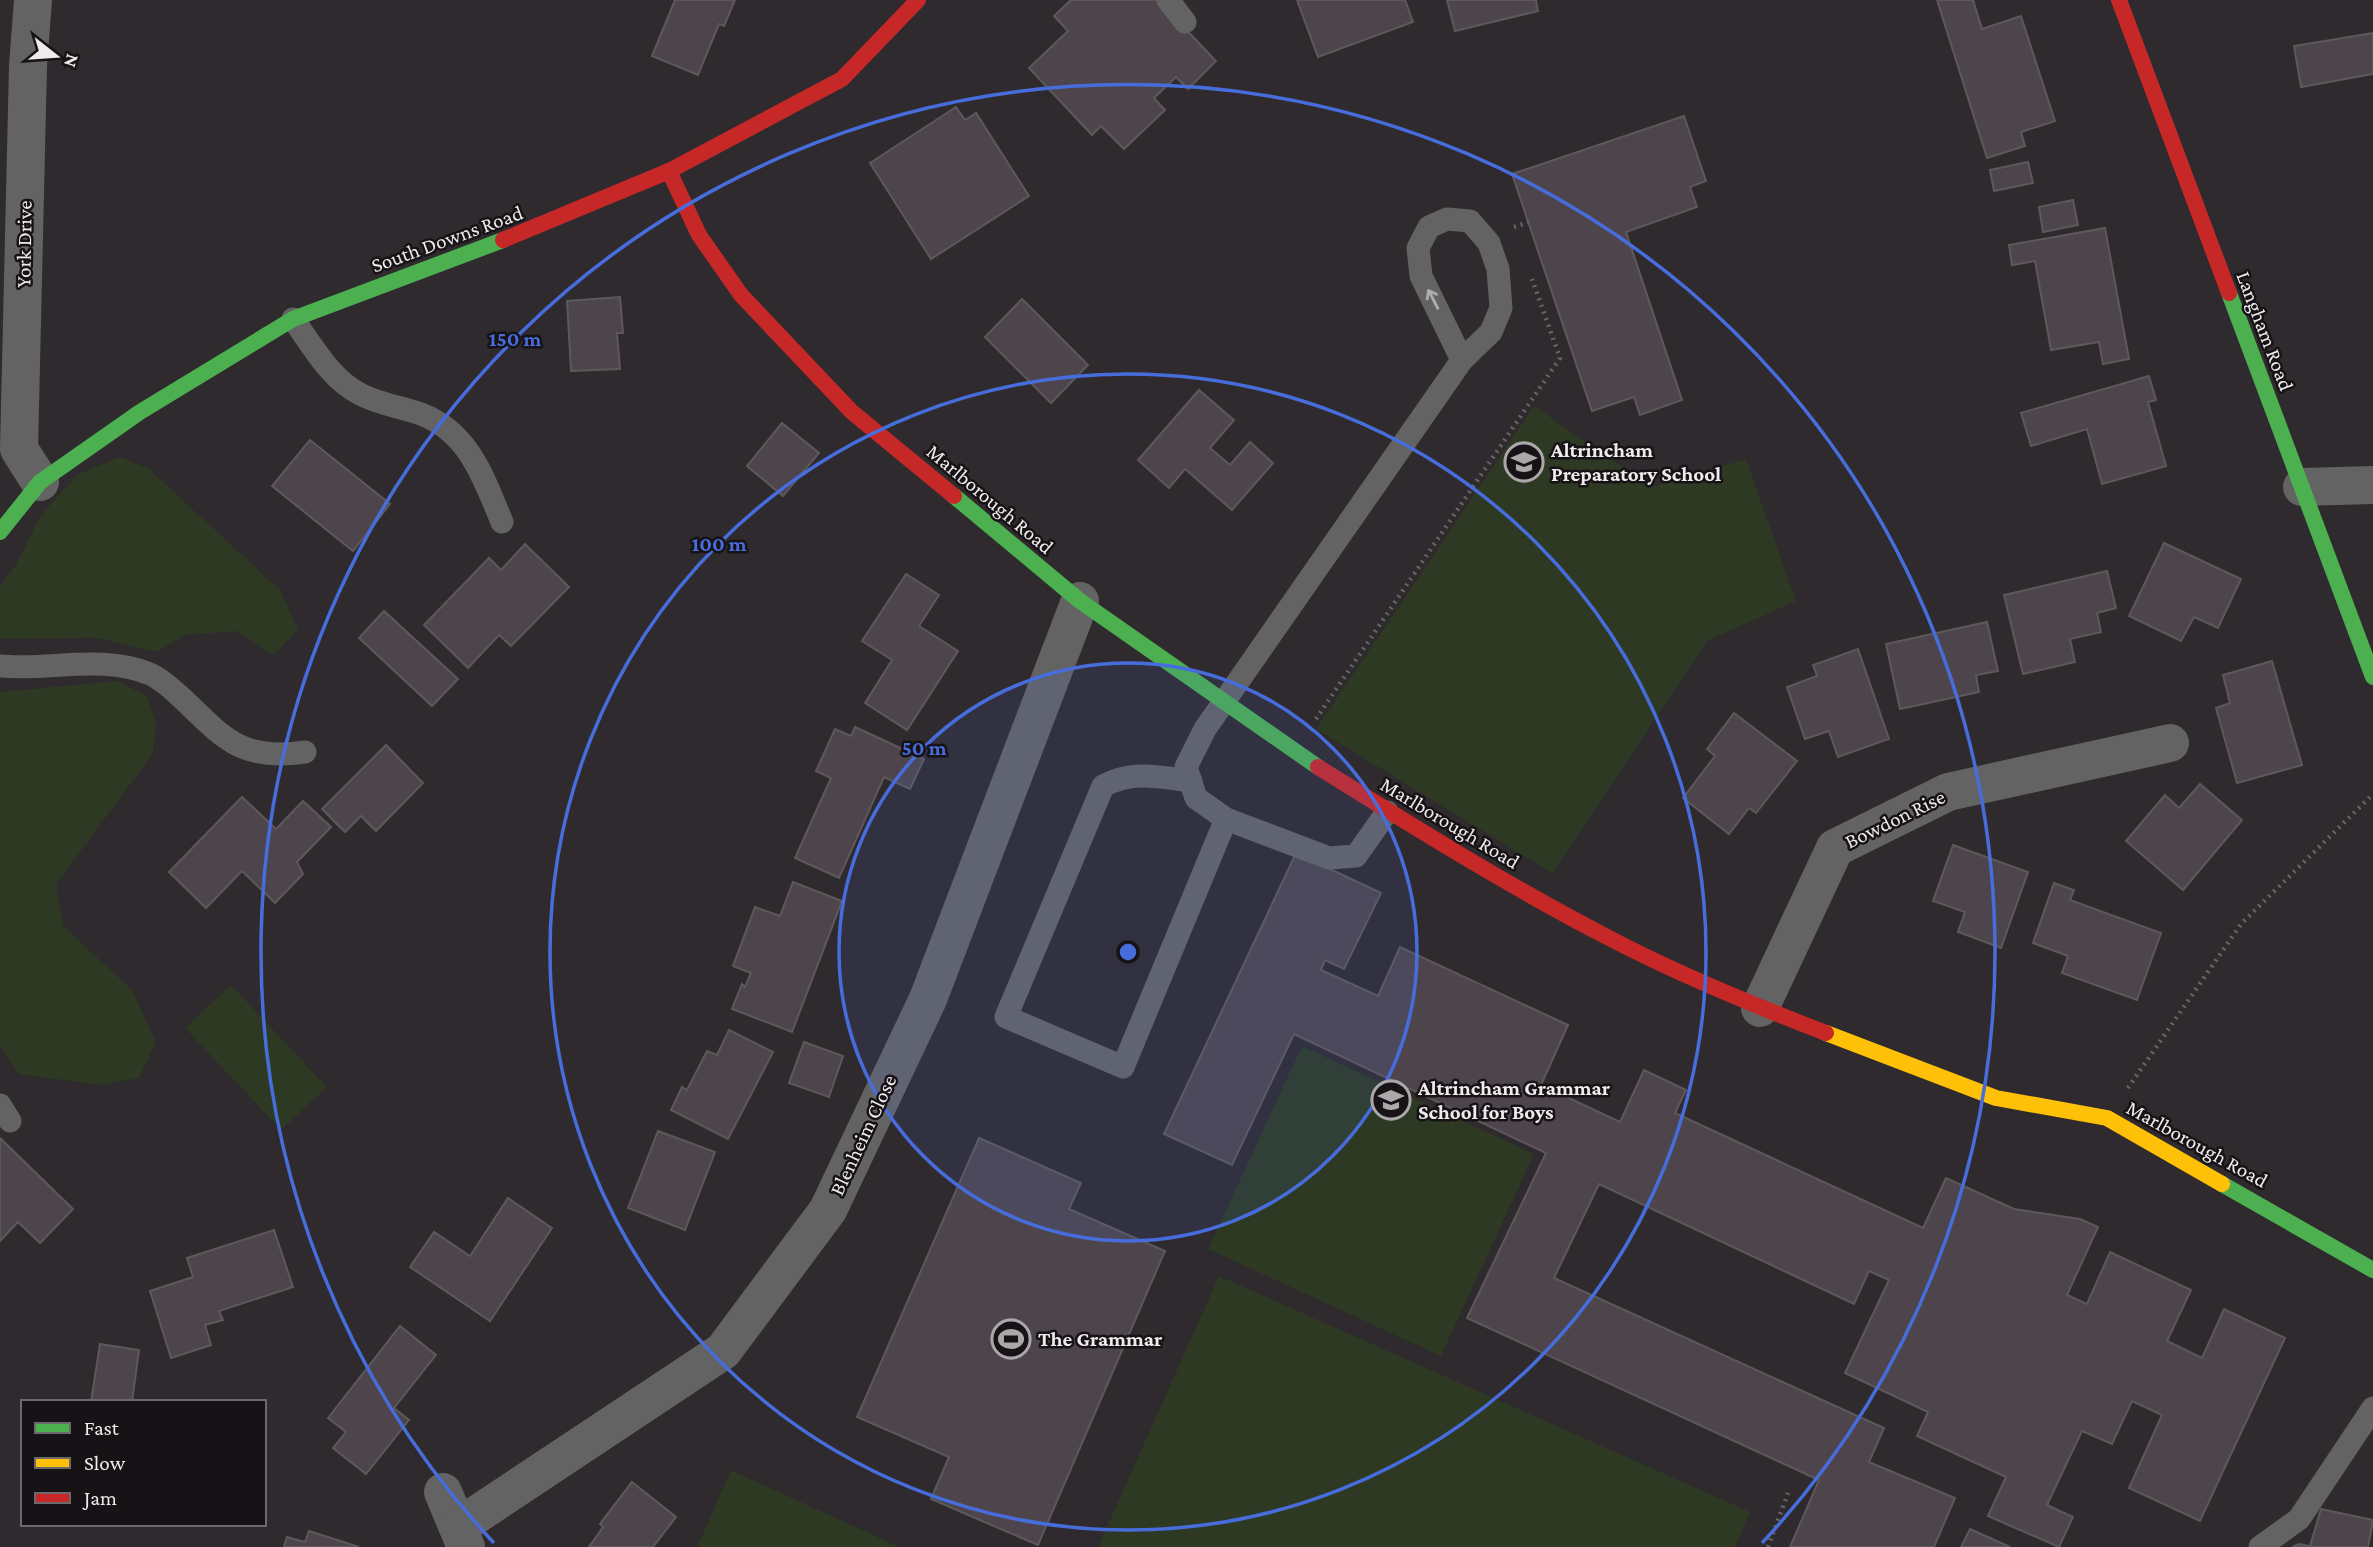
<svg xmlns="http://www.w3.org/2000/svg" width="2373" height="1547" font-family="'Crimson Pro',serif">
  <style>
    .green { fill: #2d3922 }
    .building { fill: #4d454b; stroke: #5c595b; stroke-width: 2 }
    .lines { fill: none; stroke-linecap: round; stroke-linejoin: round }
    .path { stroke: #666; stroke-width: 4.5; stroke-dasharray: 2 5; stroke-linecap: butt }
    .lane { stroke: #646363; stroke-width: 23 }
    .street { stroke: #646363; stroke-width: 38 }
    .fast { stroke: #4caf50; stroke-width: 16 }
    .slow { stroke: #ffc107; stroke-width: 16 }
    .jam { stroke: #c62828; stroke-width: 16 }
    .oneway { stroke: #b0adaf }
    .ring { fill: none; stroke: #476ddc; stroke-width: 3.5 }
    .labels { text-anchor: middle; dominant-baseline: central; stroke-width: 5; stroke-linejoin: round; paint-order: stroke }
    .street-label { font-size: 21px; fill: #efeaed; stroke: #161215 }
    .poi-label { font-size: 21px; font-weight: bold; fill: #efeaed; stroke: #161215; text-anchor: start }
    .centre { fill: #476ddc; stroke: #161215; stroke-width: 3.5 }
    .ring-label { font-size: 21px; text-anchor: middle; font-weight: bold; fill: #476ddc; stroke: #161215; stroke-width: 5; stroke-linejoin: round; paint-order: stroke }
  </style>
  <rect width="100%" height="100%" fill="#2f2a2d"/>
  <!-- green -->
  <g class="green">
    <polygon points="1534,406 1651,487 1746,459 1796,601 1707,641 1552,873 1316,729"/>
    <polygon points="120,457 148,468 280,590 298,629 274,655 236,631 185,635 157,652 97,638 0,639 0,586 17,563 40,516 78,474"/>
    <polygon points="117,681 147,696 156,722 153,754 56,884 63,926 132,990 156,1042 139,1078 101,1085 19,1074 0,1047 0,692"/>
    <polygon points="231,985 327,1087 281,1130 185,1028"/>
    <polygon points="1302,1046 1534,1154 1441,1356 1208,1249"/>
    <polygon points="1219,1276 1750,1512 1735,1547 1098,1547"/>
    <polygon points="731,1470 899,1547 697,1547"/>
  </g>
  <!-- building -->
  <g class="building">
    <polygon points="675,0 735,0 724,26 719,24 698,75 652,56"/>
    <polygon points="1071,0 1158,0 1216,61 1188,89 1176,77 1154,98 1165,110 1124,149 1101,126 1092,135 1029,68 1068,31 1054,16"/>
    <polygon points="1297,0 1405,0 1413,22 1318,57"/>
    <polygon points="1447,0 1536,0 1538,11 1455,31"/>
    <polygon points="1937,0 1973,0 1982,29 2021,16 2055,121 2021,132 2025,146 1987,158"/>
    <polygon points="2373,33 2373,74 2301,87 2294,46"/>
    <polygon points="956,107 965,120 976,113 1029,196 931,259 870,163"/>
    <polygon points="1684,116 1706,181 1690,187 1697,207 1626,232 1682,400 1640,415 1634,397 1592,411 1512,174"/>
    <polygon points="2028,162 2033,183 1994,191 1990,170"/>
    <polygon points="2073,200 2078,225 2043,232 2039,207"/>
    <polygon points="2105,228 2129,359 2103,364 2099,342 2051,350 2035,261 2012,265 2009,245"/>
    <polygon points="620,297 623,333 617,333 620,369 571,371 567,301"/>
    <polygon points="1022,299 1088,365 1051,403 985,337"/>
    <polygon points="2149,376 2156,400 2148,402 2166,466 2102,484 2087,429 2031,446 2021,413"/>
    <polygon points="1199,390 1234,420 1210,448 1230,465 1250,442 1273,463 1232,510 1185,469 1169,488 1138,460"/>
    <polygon points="782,423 819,453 783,496 747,466"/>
    <polygon points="310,440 390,504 353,551 272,486"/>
    <polygon points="2164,543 2241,579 2218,628 2194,617 2181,641 2129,616"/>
    <polygon points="525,544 569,587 511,646 499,635 468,668 424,625 489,558 501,570"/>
    <polygon points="2107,571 2116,608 2097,613 2101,632 2070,639 2075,662 2023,674 2004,595"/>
    <polygon points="906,574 939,595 919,626 958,651 907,730 865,703 892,660 862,641"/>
    <polygon points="384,611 458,679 432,706 359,638"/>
    <polygon points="1987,622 1998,671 1976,675 1979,692 1900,709 1886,644"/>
    <polygon points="1858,649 1889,739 1838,757 1829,731 1805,739 1787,687 1817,676 1813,665"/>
    <polygon points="2272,661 2302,765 2237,783 2216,708 2230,703 2223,675"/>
    <polygon points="1734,713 1797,761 1756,813 1749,808 1729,834 1683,798 1715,756 1707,749"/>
    <polygon points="855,727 924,759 910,789 884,777 839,878 795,858 831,778 816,771 835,729 851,736"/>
    <polygon points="386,745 423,783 376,831 361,816 345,832 322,809"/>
    <polygon points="2200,784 2242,820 2183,890 2126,841 2165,795 2179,808"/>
    <polygon points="242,797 276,829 303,801 331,827 297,862 303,874 275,903 242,871 206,908 169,872"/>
    <polygon points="1953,845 2028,872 2001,948 1958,932 1965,912 1933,901"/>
    <polygon points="1296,853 1381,893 1344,969 1325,960 1321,970 1378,996 1400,947 1568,1025 1541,1085 1620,1122 1644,1070 1686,1090 1675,1113 1923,1228 1946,1178 2014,1209 2080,1219 2098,1227 2067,1295 2087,1304 2110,1252 2191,1290 2167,1341 2202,1358 2224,1309 2285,1338 2200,1521 2129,1488 2162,1415 2132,1401 2112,1444 2082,1431 2047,1505 2073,1517 2059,1547 1988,1516 2006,1477 1917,1436 1928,1412 1845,1373 1889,1280 1869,1271 1854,1304 1599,1184 1554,1278 1884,1428 1869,1462 1955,1498 1934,1547 1790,1547 1819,1480 1467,1318 1546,1153 1294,1034 1232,1165 1164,1134"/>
    <polygon points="793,882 842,901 792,1032 732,1009 742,984 745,987 751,973 733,966 755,907 780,916"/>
    <polygon points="2054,883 2074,890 2070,900 2161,933 2137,1000 2062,973 2068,956 2033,943"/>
    <polygon points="729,1030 773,1052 728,1139 671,1110 682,1087 687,1090 707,1051 717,1055"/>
    <polygon points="804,1042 843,1056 829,1097 789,1083"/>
    <polygon points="658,1131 715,1152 685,1230 628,1208"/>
    <polygon points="0,1138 73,1209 40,1243 18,1222 0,1241"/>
    <polygon points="979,1138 1081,1183 1069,1209 1165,1251 1038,1545 931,1499 949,1457 857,1417"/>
    <polygon points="508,1198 552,1228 490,1321 410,1267 434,1232 470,1256"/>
    <polygon points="274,1230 293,1287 219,1311 223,1320 205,1325 211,1345 171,1358 150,1291 193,1277 187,1258"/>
    <polygon points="400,1326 436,1355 394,1408 409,1420 366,1474 333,1448 346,1432 328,1418"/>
    <polygon points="100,1344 139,1350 132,1402 91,1402"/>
    <polygon points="632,1482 676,1517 653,1547 589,1547 603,1527 600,1524"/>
    <polygon points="2321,1509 2373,1520 2368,1547 2292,1547 2299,1544 2310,1546"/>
    <polygon points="1970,1529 2010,1547 1961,1547"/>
    <polygon points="309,1531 359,1547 284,1547 287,1537 305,1542"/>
  </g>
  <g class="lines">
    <!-- path -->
    <g class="path">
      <polyline points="1514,227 1529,222"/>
      <polyline points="1316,719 1560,358 1532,279"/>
      <polyline points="2128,1088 2241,924 2373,794"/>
      <polyline points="1768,1547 1788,1493"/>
    </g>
    <!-- lane -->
    <g class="lane">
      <polyline points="1168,0 1185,22"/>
      <path d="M293 319C312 345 330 379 360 394 378 404 402 407 421 414 469 432 484 479 502 522"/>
      <path d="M0 666C49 671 102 654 150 674 162 679 174 691 184 700 226 741 244 761 305 752"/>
      <path d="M1191 781C1157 777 1134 770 1103 786L1006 1017 1123 1067 1226 819"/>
      <polyline points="1387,812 1356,856 1329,858 1226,819 1196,798 1186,767 1205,729 1462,360 1491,332 1501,308 1498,269 1489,243 1470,221 1447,219 1429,227 1418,248 1421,276 1462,360"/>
      <polyline points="0,1105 10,1121"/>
      <polyline points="2260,1547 2299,1519 2373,1408"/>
    </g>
    <!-- street -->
    <g class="street">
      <polyline points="33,0 28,66 19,449 40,482"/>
      <polyline points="2302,487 2373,485"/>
      <polyline points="1760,1008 1835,848 1948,792 2170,743"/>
      <polyline points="443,1492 466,1547"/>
      <polyline points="458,1527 723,1351 828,1210 928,999 1080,601"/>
    </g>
    <!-- fast -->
    <g class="fast">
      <polyline points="2229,293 2373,677"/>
      <polyline points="954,496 1080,601 1318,767"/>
      <polyline points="0,532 40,482 140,412 293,319 503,240"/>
      <polyline points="2222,1184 2373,1270"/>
    </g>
    <!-- slow -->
    <polyline class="slow" points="1826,1033 1996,1098 2107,1118 2222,1184"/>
    <!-- jam -->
    <g class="jam">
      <polyline points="2119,0 2229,293"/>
      <polyline points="669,171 699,235 741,295 852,412 954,496"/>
      <polyline points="503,240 669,171 842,79 918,0"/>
      <path d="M1318 767C1414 827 1510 887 1611 939 1680 975 1753 1005 1826 1033"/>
    </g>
  </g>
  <!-- one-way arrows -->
  <defs><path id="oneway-shaft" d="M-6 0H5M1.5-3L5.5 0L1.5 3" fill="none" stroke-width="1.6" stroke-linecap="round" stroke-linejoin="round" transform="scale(1.75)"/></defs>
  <use class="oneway" href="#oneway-shaft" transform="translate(1433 299) rotate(-117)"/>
  <!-- distance rings -->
  <circle cx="1128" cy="952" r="289" fill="#476ddc" fill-opacity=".12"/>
  <g class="ring">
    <circle cx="1128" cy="952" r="289"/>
    <circle cx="1128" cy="952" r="578"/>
    <path d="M494 1543A867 867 0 1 1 1762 1543"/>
  </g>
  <!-- icons -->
  <defs>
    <g id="school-ring" transform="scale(2.0125)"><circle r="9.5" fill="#161215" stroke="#aca7aa" stroke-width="1.5"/><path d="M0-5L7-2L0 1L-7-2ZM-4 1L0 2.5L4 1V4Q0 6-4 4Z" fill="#aca7aa"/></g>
    <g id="stadium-ring" transform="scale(2.0125)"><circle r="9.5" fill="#161215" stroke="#aca7aa" stroke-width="1.5"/><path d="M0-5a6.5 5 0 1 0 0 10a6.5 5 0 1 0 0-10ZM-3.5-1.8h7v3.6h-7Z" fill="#aca7aa"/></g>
  </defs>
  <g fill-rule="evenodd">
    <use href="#school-ring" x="1524" y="462"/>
    <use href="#school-ring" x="1391" y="1100"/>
    <use href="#stadium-ring" x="1011" y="1339"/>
  </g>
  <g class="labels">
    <!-- street labels -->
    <g class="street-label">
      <text transform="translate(447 239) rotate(-20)">South Downs Road</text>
      <text transform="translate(24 244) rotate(-89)">York Drive</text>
      <text transform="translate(2265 331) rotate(69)">Langham Road</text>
      <text transform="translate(990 499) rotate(40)">Marlborough Road</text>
      <text transform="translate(1895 819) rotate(-26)">Bowdon Rise</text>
      <text transform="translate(1450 823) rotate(31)">Marlborough Road</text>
      <text transform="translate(863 1135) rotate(-65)">Blenheim Close</text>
      <text transform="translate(2197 1144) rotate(29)">Marlborough Road</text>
    </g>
    <!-- poi labels -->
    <g class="poi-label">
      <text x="1551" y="450">Altrincham<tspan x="1551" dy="24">Preparatory School</tspan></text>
      <text x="1418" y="1088">Altrincham Grammar<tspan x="1418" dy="24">School for Boys</tspan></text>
      <text x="1038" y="1339">The Grammar</text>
    </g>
  </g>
  <circle cx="1128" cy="952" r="10" class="centre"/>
  <g class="ring-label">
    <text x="515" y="346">150 m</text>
    <text x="719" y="551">100 m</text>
    <text x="924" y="755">50 m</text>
  </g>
  <!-- legend -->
  <rect x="21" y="1400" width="245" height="126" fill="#161215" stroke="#6d686b" stroke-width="2"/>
  <rect x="35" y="1423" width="35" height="10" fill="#4caf50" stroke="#6d686b" stroke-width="2"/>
  <text x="84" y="1435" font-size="21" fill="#efeaed">Fast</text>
  <rect x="35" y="1458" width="35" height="10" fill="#ffc107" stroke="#6d686b" stroke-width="2"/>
  <text x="84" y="1470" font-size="21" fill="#efeaed">Slow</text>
  <rect x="35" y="1493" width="35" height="10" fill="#c62828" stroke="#6d686b" stroke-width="2"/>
  <text x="84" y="1505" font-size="21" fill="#efeaed">Jam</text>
  <!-- north arrow -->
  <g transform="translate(56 56) rotate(107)" stroke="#161215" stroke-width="5" paint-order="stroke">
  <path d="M0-5L12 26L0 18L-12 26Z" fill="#efeaed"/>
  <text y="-10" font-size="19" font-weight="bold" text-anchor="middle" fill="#efeaed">N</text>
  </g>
</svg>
